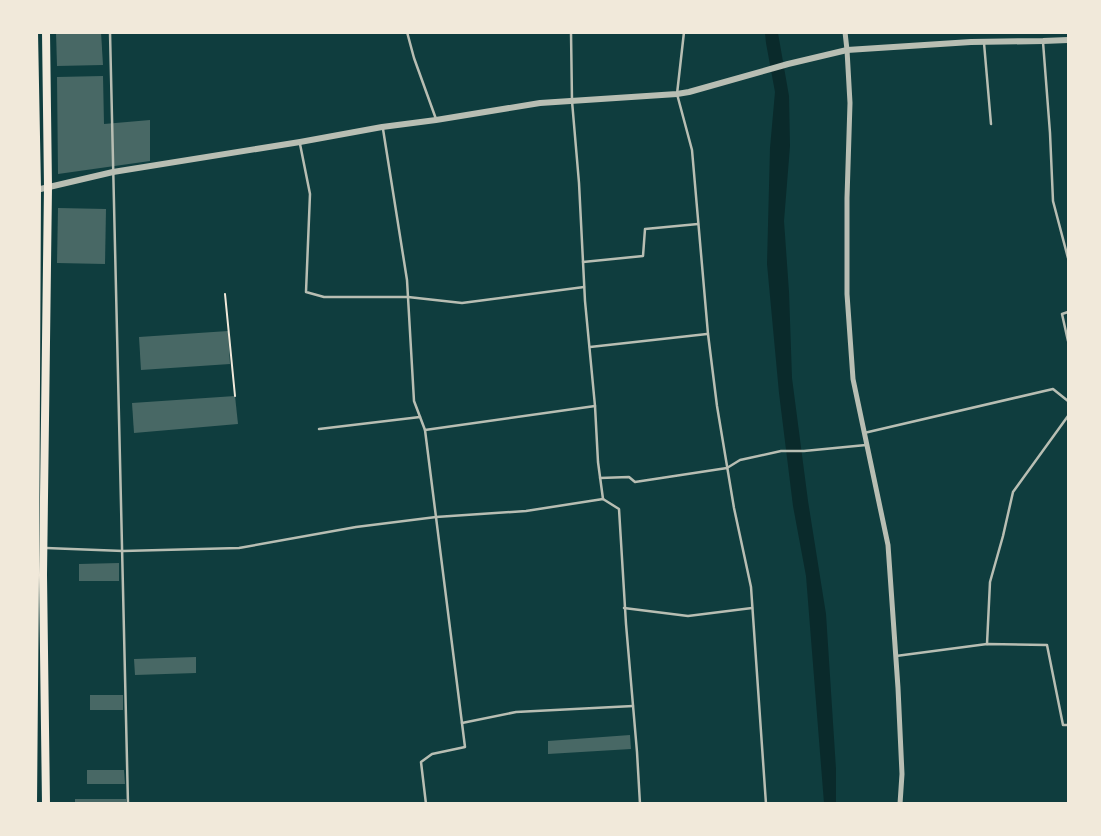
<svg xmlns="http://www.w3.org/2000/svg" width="1101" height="836" font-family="'Space Grotesk',sans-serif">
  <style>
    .water { fill: #0a2a2b }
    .building { fill: #486865 }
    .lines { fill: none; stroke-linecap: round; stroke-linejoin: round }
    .path { stroke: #f1e9da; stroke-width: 2 }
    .service { stroke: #b8beb3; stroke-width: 2.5 }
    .minor { stroke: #b8beb3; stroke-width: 5 }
    .tertiary { stroke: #b8beb3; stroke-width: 6 }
    .primary { stroke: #f1e9da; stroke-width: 8 }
  </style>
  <rect width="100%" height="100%" fill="#0f3d3e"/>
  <!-- water -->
  <polygon class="water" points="765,33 778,33 789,96 790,146 784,221 789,292 792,378 808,501 826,614 836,769 836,803 824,803 806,576 793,506 779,393 767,264 770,148 775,92 766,43"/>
  <!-- building -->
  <g class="building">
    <polygon points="56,32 101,32 103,65 57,66"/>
    <polygon points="103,76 104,124 150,120 150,161 58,174 57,77"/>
    <polygon points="58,208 106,209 105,264 57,263"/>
    <polygon points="228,331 230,364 141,370 139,337"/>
    <polygon points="235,396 238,424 134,433 132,403"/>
    <polygon points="119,563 119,581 79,581 79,564"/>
    <polygon points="196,657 196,673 135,675 134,659"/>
    <rect x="90" y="695" width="33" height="15"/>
    <polygon points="630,735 631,749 548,754 548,741"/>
    <polygon points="87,770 124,770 125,784 87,784"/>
    <rect x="75" y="799" width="51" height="5"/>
  </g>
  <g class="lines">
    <!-- path -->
    <polyline class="path" points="225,294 235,396"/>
    <!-- service -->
    <g class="service">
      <polyline points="110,32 128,804"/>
      <polyline points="407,32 414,58 436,119"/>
      <polyline points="571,32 572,101 579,183 585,301 595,406 598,462 603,499"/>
      <polyline points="684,32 677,94 692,150 708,334 717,406 734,508 751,587 766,804"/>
      <polyline points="1043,42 1050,133 1053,201 1068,258"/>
      <polyline points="984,43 991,124"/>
      <polyline points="383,129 407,280 414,401 425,430 465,747 432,754 421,762 426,804"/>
      <polyline points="300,144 310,194 306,292 324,297 408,297 462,303 584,287"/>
      <polyline points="583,262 643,256 645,229 698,224"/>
      <polyline points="1068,312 1062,314 1068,341"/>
      <polyline points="590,347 707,334"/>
      <polyline points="319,429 420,417"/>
      <polyline points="425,430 595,406"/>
      <polyline points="864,433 1053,389 1068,401"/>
      <polyline points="600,478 629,477 635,482 727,468 740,460 781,451 804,451 866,445"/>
      <polyline points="603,499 619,509 626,624 637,752 640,804"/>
      <polyline points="46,548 123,551 239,548 356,527 436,517 526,511 603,499"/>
      <polyline points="624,608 688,616 752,608"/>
      <polyline points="987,644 990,582 1003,536 1013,492 1068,416"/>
      <polyline points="896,656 987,644 1047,645 1063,725 1068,725"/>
      <polyline points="462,723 516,712 633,706"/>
    </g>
    <!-- minor -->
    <polyline class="minor" points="845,32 847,50 850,103 847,198 847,294 853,379 888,545 898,688 902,774 900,804"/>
    <!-- tertiary -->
    <polyline class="tertiary" points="32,191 113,172 300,142 382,127 436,120 540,103 677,94 689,92 788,64 847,50 971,42 1043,41 1068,40"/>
    <!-- primary -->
    <g class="primary">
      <polyline points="46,32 48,187 43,575 46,804"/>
      <polyline points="33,804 35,575 37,189 34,32"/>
    </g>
  </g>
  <!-- border -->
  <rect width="1101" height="836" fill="none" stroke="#f1e9da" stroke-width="68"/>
</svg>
